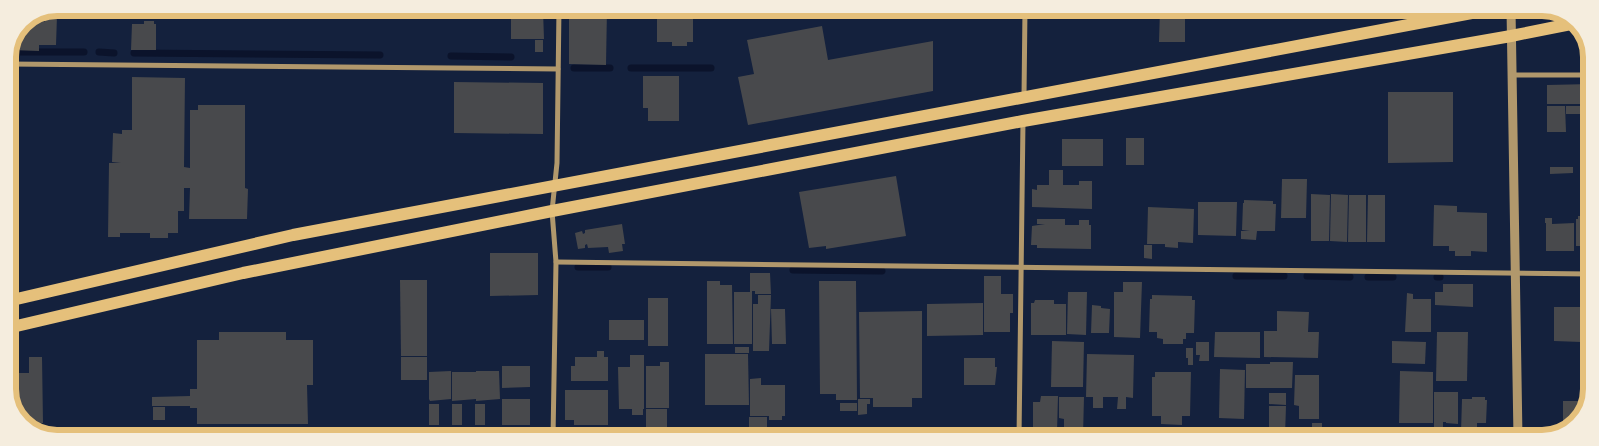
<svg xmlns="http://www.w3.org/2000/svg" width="1599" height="446" font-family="'Roboto Serif',serif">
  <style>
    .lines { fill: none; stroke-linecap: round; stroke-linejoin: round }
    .stream { stroke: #0b132b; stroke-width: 7 }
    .building { fill: #48494c }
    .minor { stroke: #b1986c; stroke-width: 5 }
    .tertiary { stroke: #b1986c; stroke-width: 9 }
    .primary { stroke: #e5c07b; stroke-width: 12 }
    .rim { fill: none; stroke: #e5c07b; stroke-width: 6 }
  </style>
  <rect width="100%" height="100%" fill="#14213d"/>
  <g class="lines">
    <!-- stream -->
    <g class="stream">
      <polyline points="13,52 84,52"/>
      <polyline points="99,52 114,53"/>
      <polyline points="134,53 380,55"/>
      <polyline points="451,56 511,57"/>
      <polyline points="574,68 610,68"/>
      <polyline points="631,68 711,68"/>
      <polyline points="578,267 608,267"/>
      <polyline points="793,270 882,271"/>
      <polyline points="1236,276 1284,276"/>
      <polyline points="1307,276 1350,277"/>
      <polyline points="1368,277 1393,277"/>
      <polyline points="1437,277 1440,277"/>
    </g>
  </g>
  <!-- building -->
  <g class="building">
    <polygon points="132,8 156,8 156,18 132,17"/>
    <polygon points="569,8 607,8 606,65 569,64"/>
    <polygon points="873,8 932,8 932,19 881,18 881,15 873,15"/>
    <polygon points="1160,9 1185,9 1185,42 1159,42"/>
    <polygon points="513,10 543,10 544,39 511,39 511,13 513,13"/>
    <polygon points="657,14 693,14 693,42 687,42 687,46 672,46 672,42 657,42"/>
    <polygon points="45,16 57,16 56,45 39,45 39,51 11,50 22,22 31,19 31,22 45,22"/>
    <polygon points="144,21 154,21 154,24 156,24 156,50 131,50 132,24 144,24"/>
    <polygon points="822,26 828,60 933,41 933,91 748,125 738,77 754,74 747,40"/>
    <rect x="535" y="40" width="8" height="12"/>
    <polygon points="643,76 679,76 679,121 648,121 648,108 643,108"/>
    <polygon points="132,77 185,78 184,167 190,168 190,110 198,110 198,105 245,105 245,188 248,189 247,219 189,219 190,188 184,188 184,211 178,211 178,233 168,233 168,238 150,238 150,233 120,233 120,237 108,237 109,163 121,163 112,162 113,133 122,134 122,130 132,130"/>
    <polygon points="454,82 543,83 543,134 454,133"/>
    <polygon points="1591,84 1591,104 1547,104 1547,85"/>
    <polygon points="1388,92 1453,92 1453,162 1388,163"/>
    <polygon points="1547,106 1565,106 1566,132 1547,132"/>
    <rect x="1566" y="106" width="20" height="8"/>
    <rect x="1126" y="138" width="18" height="27"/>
    <rect x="1062" y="139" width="41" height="27"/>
    <polygon points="1550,167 1573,167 1573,173 1550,174"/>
    <polygon points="1049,170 1063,170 1063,185 1079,185 1079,181 1092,181 1092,209 1032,207 1032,189 1037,190 1037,185 1049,185"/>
    <polygon points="896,176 906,236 826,249 826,246 809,248 799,192"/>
    <polygon points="1282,179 1307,179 1306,218 1281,218"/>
    <polygon points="1311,194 1330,195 1329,241 1311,241"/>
    <polygon points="1331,194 1348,195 1347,242 1330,241"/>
    <polygon points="1349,195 1366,195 1366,242 1348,242"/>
    <polygon points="1368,195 1385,195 1385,242 1367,242"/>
    <polygon points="1244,200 1273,201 1273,204 1276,204 1275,231 1257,231 1256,240 1241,239 1241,231 1250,231 1242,230 1243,203 1244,203"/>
    <polygon points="1198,202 1237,202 1236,236 1198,235"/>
    <polygon points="1434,205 1457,206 1457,212 1487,213 1487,252 1471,251 1471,256 1455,256 1455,251 1449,251 1449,246 1433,246"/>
    <polygon points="1148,207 1194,209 1193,243 1178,242 1178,248 1165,247 1165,244 1147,244"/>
    <polygon points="1578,216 1588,216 1588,219 1591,219 1591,252 1586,252 1586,246 1576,246 1576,219 1578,219"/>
    <polygon points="1545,218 1552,218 1552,224 1574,223 1574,251 1546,251 1546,223 1545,223"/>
    <polygon points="1037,219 1065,219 1065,225 1079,225 1079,220 1089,220 1089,225 1091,225 1091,249 1037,248 1037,245 1031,245 1032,226 1045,224 1037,224"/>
    <polygon points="622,224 625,244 622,244 623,251 609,253 608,247 588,248 587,244 585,245 585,248 578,249 575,233 582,231 583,234 585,233 585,230"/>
    <polygon points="1144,245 1152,245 1152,259 1144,258"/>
    <polygon points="490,253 538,253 538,295 490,296"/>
    <polygon points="750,273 770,273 771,294 755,294 755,291 752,291 752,344 734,344 734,292 750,292"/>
    <polygon points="984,276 1001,276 1001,294 1013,294 1013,313 1010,313 1010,332 984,332"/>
    <polygon points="400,280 427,280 427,356 401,356"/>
    <polygon points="707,281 720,281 720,285 732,285 733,344 707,344"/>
    <polygon points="819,281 856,281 857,400 836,400 836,394 820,394"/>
    <polygon points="1123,282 1142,282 1140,338 1114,337 1114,292 1123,292"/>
    <polygon points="1443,284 1473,284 1473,307 1435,305 1435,292 1443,292"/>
    <polygon points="1068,292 1087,292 1086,335 1067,334"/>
    <polygon points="1407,293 1413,294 1413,299 1431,299 1431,332 1405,332"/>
    <polygon points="758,295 771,295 769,351 753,351 753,304 758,304"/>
    <polygon points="1152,295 1192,296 1192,300 1195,300 1194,333 1186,333 1186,339 1183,339 1183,344 1163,344 1163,339 1157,338 1157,332 1149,332 1150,299 1152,299"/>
    <rect x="648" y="298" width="20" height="48"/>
    <polygon points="1035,300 1054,300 1054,304 1066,304 1066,335 1031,335 1031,303 1034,303"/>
    <polygon points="983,303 983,335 927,336 927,304"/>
    <polygon points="1092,305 1101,306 1101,308 1110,309 1109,333 1091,333"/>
    <polygon points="1554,307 1581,307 1581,342 1554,341"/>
    <polygon points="771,309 785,309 786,344 772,344"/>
    <rect x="1587" y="309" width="3" height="38"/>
    <polygon points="922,311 922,398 912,398 912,407 873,407 873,398 860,398 859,312"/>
    <polygon points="1277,311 1309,312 1308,332 1319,332 1318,358 1264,357 1264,331 1277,331"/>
    <rect x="609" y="320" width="35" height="20"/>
    <polygon points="219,332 286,332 286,340 313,340 313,385 307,385 308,424 197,424 197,408 190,408 190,406 152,406 152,397 190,396 190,389 197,389 197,340 219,340"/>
    <polygon points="1215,332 1260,332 1260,358 1214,357"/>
    <polygon points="1437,332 1468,332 1467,381 1436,381"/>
    <polygon points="1052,341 1084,342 1083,387 1051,387"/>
    <polygon points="1392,341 1426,342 1425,364 1392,363"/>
    <polygon points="1196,342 1209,342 1209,361 1199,361 1200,355 1196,355"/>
    <rect x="735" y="347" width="14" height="6"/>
    <polygon points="1186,348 1193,348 1193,365 1188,365 1188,358 1186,358"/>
    <polygon points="597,351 604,351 604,357 608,357 608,381 571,381 571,366 575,366 575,357 597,357"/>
    <polygon points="705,354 748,354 749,405 705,405"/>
    <polygon points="1087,354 1134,355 1133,398 1126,397 1126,409 1117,409 1118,397 1103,397 1103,408 1093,408 1093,397 1086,397"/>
    <polygon points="630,355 644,355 644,409 643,409 643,415 632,415 632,409 619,409 618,367 630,367"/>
    <polygon points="29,357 42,357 43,423 20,422 8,395 8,373 29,373"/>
    <rect x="401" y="357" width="26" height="23"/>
    <polygon points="1588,357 1590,357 1590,387 1587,387"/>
    <polygon points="964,358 995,358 995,367 997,367 995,385 964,385"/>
    <polygon points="660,362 669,362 669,408 646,408 646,366 660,366"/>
    <polygon points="1270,362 1293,362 1292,388 1246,388 1246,364 1270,364"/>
    <polygon points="502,366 530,366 530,387 502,388"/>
    <polygon points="1220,369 1245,370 1244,419 1219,418"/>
    <polygon points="451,371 451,399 430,401 429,399 429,372"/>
    <polygon points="476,371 499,371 500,399 476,401"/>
    <polygon points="1400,371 1433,372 1433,423 1399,423"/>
    <polygon points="452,372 476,372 476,399 452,401"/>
    <polygon points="1155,372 1191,372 1190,416 1182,416 1182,425 1161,424 1161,416 1152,416 1152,377 1155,377"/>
    <polygon points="1295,375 1319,375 1319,419 1299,419 1299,406 1294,405"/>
    <polygon points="761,378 761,385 785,385 785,416 782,416 782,420 769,420 769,416 750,416 750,379"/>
    <polygon points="565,390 608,390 608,425 574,425 574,420 565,420"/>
    <polygon points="1434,392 1458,392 1458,424 1446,423 1446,422 1443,422 1443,433 1434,433"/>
    <polygon points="1269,393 1286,393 1286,405 1269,404"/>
    <polygon points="1041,396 1058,396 1057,432 1033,432 1033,402 1040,402"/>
    <polygon points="1059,397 1084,397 1083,436 1071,435 1071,432 1064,432 1064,419 1059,418"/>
    <polygon points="1472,397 1485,397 1485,400 1487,400 1486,423 1477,423 1477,433 1461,432 1462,399 1472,399"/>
    <rect x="502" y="399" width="28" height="26"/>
    <polygon points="858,399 870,399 870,404 867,404 867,414 858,415"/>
    <polygon points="1563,401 1590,401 1572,428 1565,430 1563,429"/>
    <rect x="840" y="403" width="17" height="8"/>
    <rect x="429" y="404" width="10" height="21"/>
    <rect x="452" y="404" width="10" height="21"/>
    <rect x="475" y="404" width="10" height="21"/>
    <polygon points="1269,406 1286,406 1285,436 1269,436"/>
    <rect x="153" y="407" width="12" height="13"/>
    <rect x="646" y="409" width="21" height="21"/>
    <rect x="749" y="417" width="18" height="13"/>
    <rect x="1312" y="423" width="10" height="13"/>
  </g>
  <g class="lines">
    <!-- minor -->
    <g class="minor">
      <polyline points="8,64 558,69"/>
      <polyline points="1512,75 1591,75"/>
      <polyline points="1024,96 1025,9"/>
      <polyline points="556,262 1590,274"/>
      <polyline points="39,433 386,437"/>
      <polyline points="553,437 556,262 552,211 557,163 559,8"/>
      <polyline points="1019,438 1023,121"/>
    </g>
    <!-- tertiary -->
    <polyline class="tertiary" points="1511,9 1518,438"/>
    <!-- primary -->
    <g class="primary">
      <polyline points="8,301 293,235 1493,9"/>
      <polyline points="8,328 243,273 552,211 1023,121 1511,36 1576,23"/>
    </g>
  </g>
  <!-- crop -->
  <path d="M0 0H1599V446H0ZM57 16H1542A41 41 0 0 1 1583 57V389A41 41 0 0 1 1542 430H57A41 41 0 0 1 16 389V57A41 41 0 0 1 57 16Z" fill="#f5edde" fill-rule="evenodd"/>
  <path class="rim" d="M57 16H1542A41 41 0 0 1 1583 57V389A41 41 0 0 1 1542 430H57A41 41 0 0 1 16 389V57A41 41 0 0 1 57 16Z"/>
</svg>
